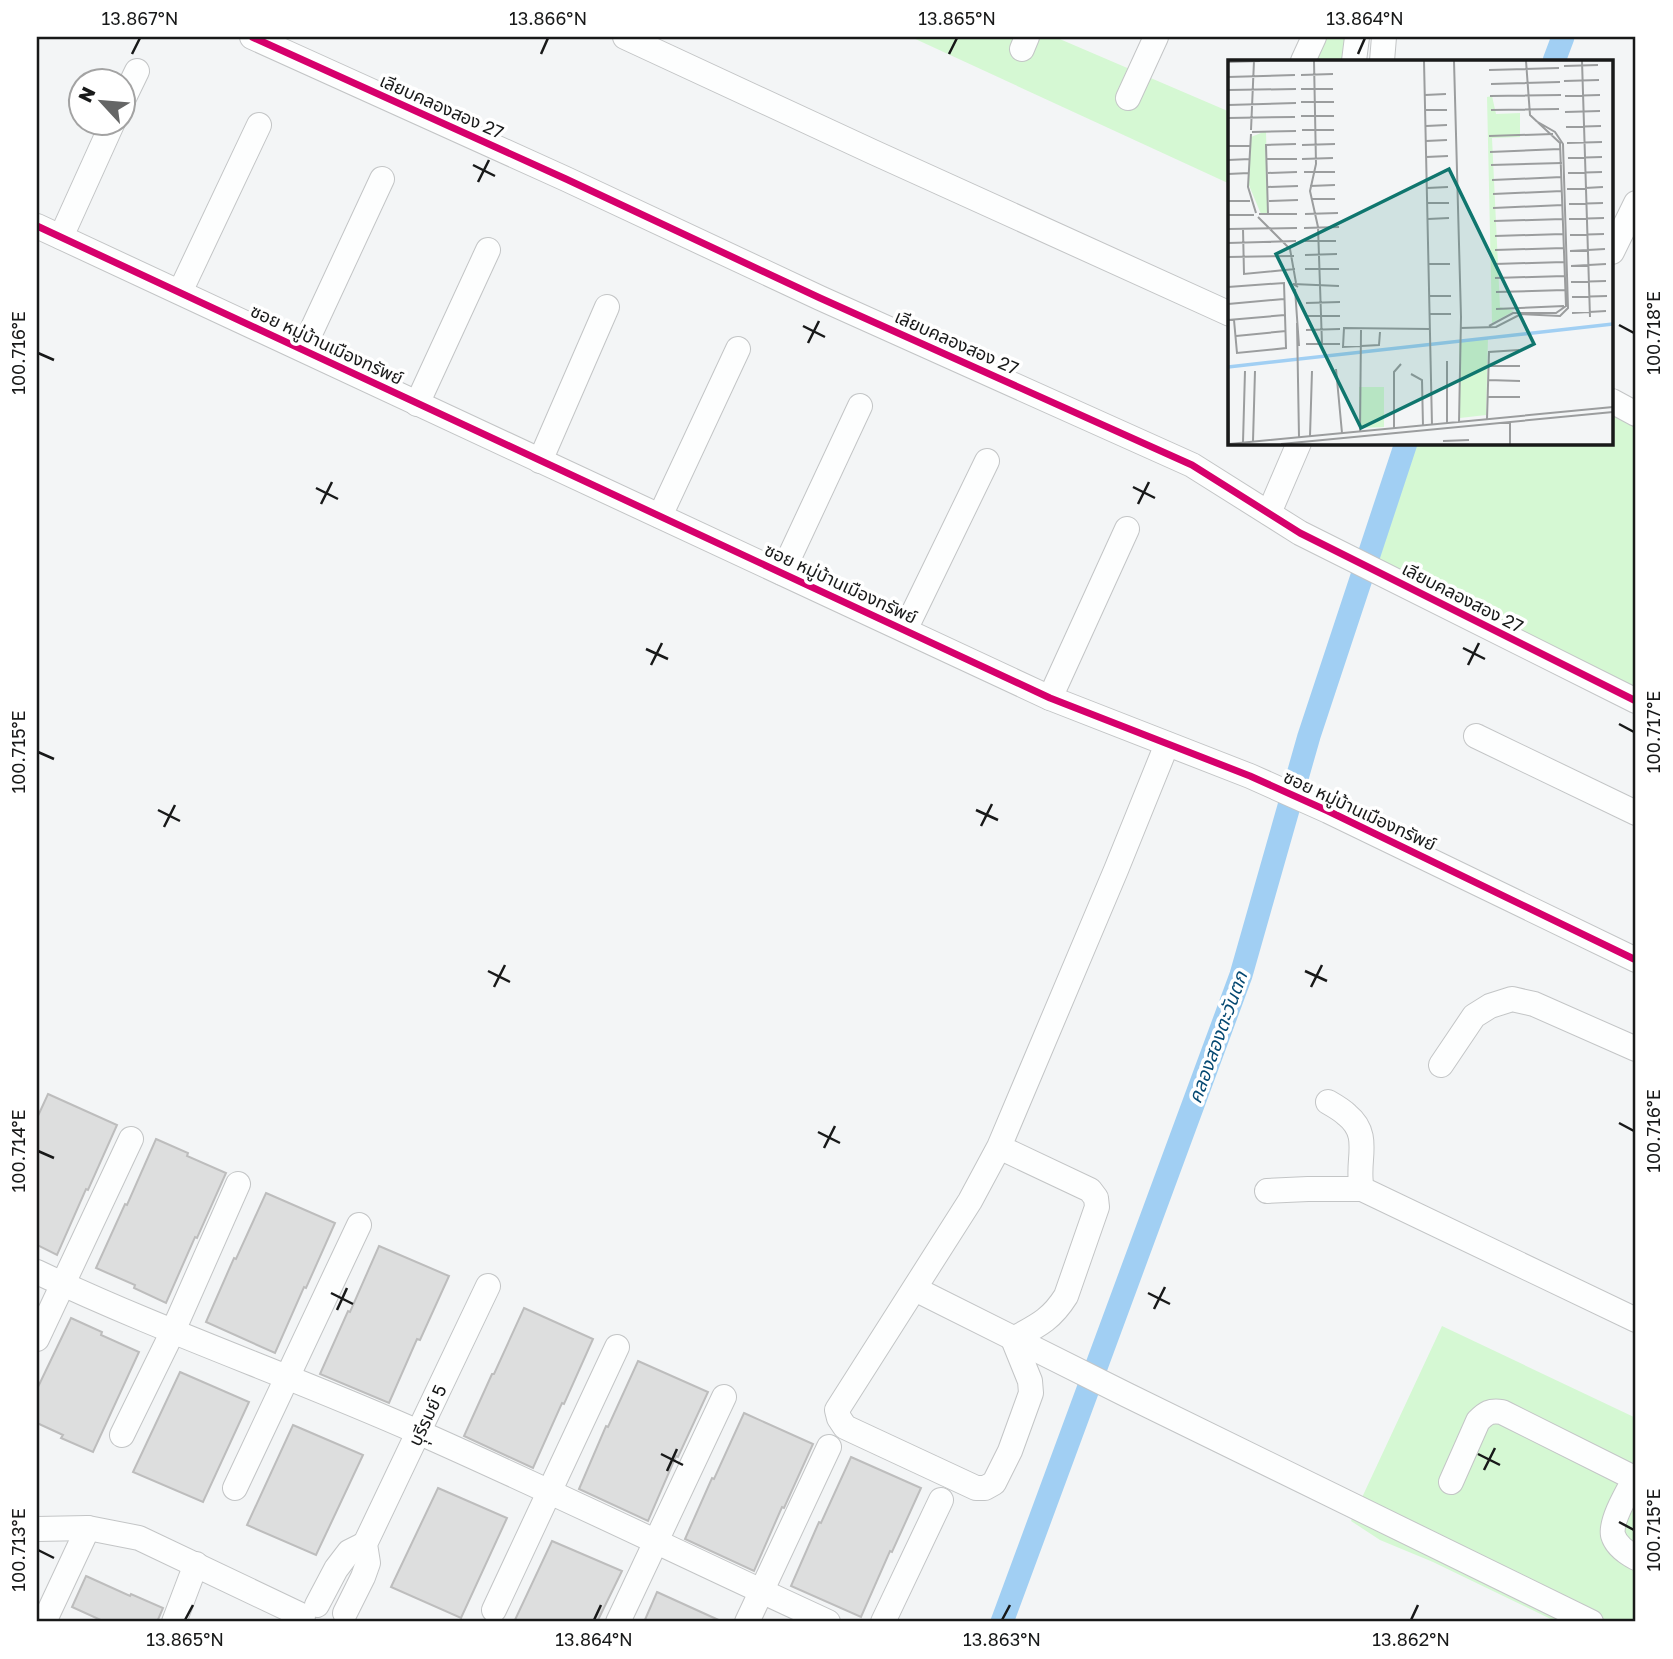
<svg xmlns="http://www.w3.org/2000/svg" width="1673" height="1659" font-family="'Golos Text','Noto Sans Thai',sans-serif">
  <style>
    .green { fill: #d5f8d3 }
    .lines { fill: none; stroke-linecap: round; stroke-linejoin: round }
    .canal { stroke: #a1cff3; stroke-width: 23 }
    .building { fill: #dddede; stroke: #bdbdbd; stroke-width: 2 }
    .minor-casing { stroke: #c3c5c6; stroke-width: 26 }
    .minor { stroke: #fdfefe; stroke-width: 24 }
    .cycleway-casing { stroke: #fff; stroke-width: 11 }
    .cycleway { stroke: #d6006c; stroke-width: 7 }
    .ticks { fill: none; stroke: #181919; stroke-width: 2.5 }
    .labels { text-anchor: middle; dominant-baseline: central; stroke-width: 7; stroke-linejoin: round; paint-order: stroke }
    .street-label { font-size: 18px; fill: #181919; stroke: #fff }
    .water-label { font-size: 19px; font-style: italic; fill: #044871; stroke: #fff }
    .inset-river { fill: none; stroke: #a1cff3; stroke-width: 3.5 }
    .inset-road { fill: none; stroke: #9b9d9e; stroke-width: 2 }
    .view { fill: #0f766e; fill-opacity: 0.15; stroke: #0f766e; stroke-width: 3.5 }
    .inset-edge { fill: none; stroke: #181919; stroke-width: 3.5 }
    .neatline { fill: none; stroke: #181919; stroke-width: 2.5 }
    .ticks-label { font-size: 18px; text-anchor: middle; fill: #181919 }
  </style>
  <rect width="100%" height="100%" fill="#f3f5f6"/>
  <!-- green -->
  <g class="green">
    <polygon points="911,37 1055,37 1230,112 1230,184"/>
    <polygon points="1326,37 1347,37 1350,61 1311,61"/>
    <polygon points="1612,413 1636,426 1636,694 1364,569 1413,443 1612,443"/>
    <polygon points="1442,1326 1636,1418 1636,1622 1557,1622 1433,1562 1380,1540 1351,1521"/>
  </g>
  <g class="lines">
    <!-- canal -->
    <g class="canal">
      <polyline points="1554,61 1563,37"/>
      <polyline points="1002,1622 1241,975 1309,736 1406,443"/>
    </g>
  </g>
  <!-- building -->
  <g class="building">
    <polygon points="48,1094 117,1125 88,1190 86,1189 57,1255 37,1245 37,1118"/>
    <polygon points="156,1139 188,1153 187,1156 226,1173 197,1238 195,1237 166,1303 134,1288 135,1285 96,1268 125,1204 127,1205"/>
    <polygon points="266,1193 335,1223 306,1288 304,1287 275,1353 206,1322 234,1258 236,1259"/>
    <polygon points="379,1246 449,1276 420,1340 417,1339 389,1403 320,1374 348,1311 350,1312"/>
    <polygon points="524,1308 593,1339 564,1404 562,1403 533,1468 464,1436 492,1374 494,1374"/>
    <polygon points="71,1318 102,1332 101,1335 139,1352 93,1452 61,1438 63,1435 37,1423 37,1389"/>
    <polygon points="638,1361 708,1392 678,1457 676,1456 648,1521 579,1489 606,1426 608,1427"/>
    <polygon points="180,1372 249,1402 203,1502 133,1472"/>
    <polygon points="744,1413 813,1444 784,1508 782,1507 754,1571 685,1539 712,1478 714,1479"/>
    <polygon points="293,1425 363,1455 316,1555 247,1525"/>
    <polygon points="851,1457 921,1488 892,1552 890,1551 861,1617 791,1586 819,1522 821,1523"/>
    <polygon points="438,1488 507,1518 461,1618 391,1587"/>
    <polygon points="552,1541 622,1571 597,1622 514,1622"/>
    <polygon points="86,1576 130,1596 131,1594 163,1608 157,1622 105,1622 72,1607"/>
    <polygon points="657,1592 723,1622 644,1622"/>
  </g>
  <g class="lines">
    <!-- minor casing -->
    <g class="minor-casing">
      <g id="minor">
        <polyline points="252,37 566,179 820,298 1192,465 1300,533 1636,701"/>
        <polyline points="625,37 873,152 1230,314"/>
        <polyline points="1022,49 1027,37"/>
        <polyline points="1303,61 1314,37"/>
        <polyline points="1354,61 1357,37"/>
        <polyline points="1382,61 1384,37"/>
        <polyline points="1128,98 1156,37"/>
        <polyline points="122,102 137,71"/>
        <polyline points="37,226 1050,698 1250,776 1328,811 1636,960"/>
        <polyline points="61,237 113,122"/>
        <polyline points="1612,252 1636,203"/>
        <polyline points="180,292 259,125"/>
        <polyline points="303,349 382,179"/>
        <polyline points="1612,401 1636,414"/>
        <polyline points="417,404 488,250"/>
        <polyline points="540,461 607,307"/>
        <polyline points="1269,513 1299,443"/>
        <polyline points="660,516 738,349"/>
        <polyline points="782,573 860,406"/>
        <polyline points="905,630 987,461"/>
        <polyline points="1050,698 1127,529"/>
        <polyline points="1476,736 1636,813"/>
        <polyline points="1441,1065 1474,1016 1490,1006 1512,999 1534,1004 1636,1049"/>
        <path d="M1328 1102C1335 1106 1342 1110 1347 1115 1373 1136 1355 1162 1362 1189L1636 1320"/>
        <path d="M999 1147 1090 1190 1096 1198 1097 1207 1066 1296C1051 1320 1037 1326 1013 1339L1030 1381 1031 1393 1010 1451 994 1483 985 1488H976L845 1427 839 1418 837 1410 970 1201 999 1147 1116 870 1167 744"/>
        <polyline points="1267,1191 1308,1189 1362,1189"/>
        <path d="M37 1272C161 1331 292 1376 418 1432 556 1493 691 1559 828 1622"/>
        <polyline points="915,1289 1127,1395 1591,1622"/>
        <polyline points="37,1339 131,1139"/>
        <polyline points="122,1435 173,1331 238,1184"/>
        <path d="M1635 1478C1628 1491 1610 1521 1613 1535 1616 1546 1627 1553 1636 1558"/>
        <path d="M1451 1482 1478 1421C1486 1413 1490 1410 1502 1412L1636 1479"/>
        <polyline points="235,1488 359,1225"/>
        <polyline points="37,1529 88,1528 139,1538 303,1616"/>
        <polyline points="317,1605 336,1569 349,1552 365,1544"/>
        <polyline points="494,1610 617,1347"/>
        <polyline points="345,1613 363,1577 368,1563 365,1544 488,1286"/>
        <polyline points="44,1622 88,1528"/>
        <polyline points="174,1622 196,1564"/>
        <polyline points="618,1622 724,1397"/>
        <polyline points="747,1622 829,1447"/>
        <polyline points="883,1622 941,1500"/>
      </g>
    </g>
    <!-- minor -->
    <use href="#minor" class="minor"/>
    <!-- cycleway casing -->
    <g class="cycleway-casing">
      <g id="cycleway">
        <polyline points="252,37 566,179 820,298 1192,465 1300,533 1636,701"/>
        <polyline points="37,226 1050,698 1250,776 1328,811 1636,960"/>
      </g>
    </g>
    <!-- cycleway -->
    <use href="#cycleway" class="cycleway"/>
  </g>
  <!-- ticks -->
  <path class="ticks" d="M132 54 140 38M541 54 548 38M949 54 957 38M1358 54 1365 38M473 165 495 176M478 182 489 160M1619 325 1634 333M803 326 825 337M808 343 819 321M38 353 54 360M1133 487 1155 498M316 488 338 499M321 504 332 482M1138 504 1149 482M1463 648 1485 659M646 649 668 659M651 665 662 643M1468 665 1479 643M1619 724 1634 732M38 752 54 759M158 810 180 821M976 810 998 820M981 826 992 804M164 827 175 805M488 971 510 982M1305 971 1327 981M494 987 505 965M1311 987 1322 965M1619 1123 1634 1131M818 1132 840 1143M824 1148 835 1126M38 1151 54 1158M331 1293 353 1304M1148 1293 1170 1304M1154 1309 1165 1287M337 1310 347 1288M661 1454 683 1465M1478 1454 1500 1465M1484 1470 1495 1448M667 1471 677 1449M1619 1522 1634 1530M38 1550 54 1558M185 1620 193 1605M594 1620 601 1605M1002 1620 1010 1605M1411 1620 1418 1605"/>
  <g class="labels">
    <!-- street labels -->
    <g class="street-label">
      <text transform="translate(442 106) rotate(24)">เลียบคลองสอง 27</text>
      <text transform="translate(957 342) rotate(24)">เลียบคลองสอง 27</text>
      <text transform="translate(327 344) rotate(25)">ซอย หมู่บ้านเมืองทรัพย์</text>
      <text transform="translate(841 583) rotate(25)">ซอย หมู่บ้านเมืองทรัพย์</text>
      <text transform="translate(1463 597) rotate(27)">เลียบคลองสอง 27</text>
      <text transform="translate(1360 810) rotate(25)">ซอย หมู่บ้านเมืองทรัพย์</text>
      <text transform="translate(427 1415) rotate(-65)">บุุรีรมย์ 5</text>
    </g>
    <!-- water labels -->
    <g class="water-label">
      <text transform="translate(1217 1037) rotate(-70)">คลองสองตะวันตก</text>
    </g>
  </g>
  <!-- overview -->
  <g transform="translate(1228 60)">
    <rect width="385" height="385" fill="#f3f5f6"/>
    <path d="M264 36 268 54 292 53V77L264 78 272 247 286 251 264 263 259 37ZM38 71 40 154H33L20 123 23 77ZM260 278 258 355 232 358 231 280ZM131 327H156V367L131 368Z" fill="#d5f8d3"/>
    <path class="inset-river" d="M0 307 385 264"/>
    <path class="inset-road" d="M86 1 88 104 82 131 90 167 94 284M196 1 204 365M226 1 233 257 231 363M354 1 362 257M0 2 32 1M336 6 370 5M261 10 331 8M73 15 105 14M0 17 67 15M336 21 371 20M263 24 332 22M73 29H105M0 30 68 29M197 35 218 34M262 36 333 35M337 36 372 35M73 42H106M0 45 68 43M197 50H219M263 50 331 49M337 52 372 51M73 56H106M0 58 67 57M198 66 219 65M338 67 373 66M23 70 26 1M74 70H106M24 72 68 71M23 74 20 127 28 153M261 76 325 74M198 81 219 80M339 83 374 82M74 85 107 84M0 86H22M262 92 332 89M198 97 220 96M340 98 374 97M39 99H69M74 99 105 98M0 100 22 99M263 105 334 103M76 112H107M40 113 69 112M340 113 374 112M0 114 21 113M264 120 334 117M82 126 107 125M40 127 70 126M199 128 220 127M339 129 375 127M265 134 334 131M84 139H107M0 141H22M41 141 70 140M199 143H221M341 144 375 143M265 148 335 145M31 154H69M40 154 38 85 68 84M77 154 110 153M0 155H26M30 157 62 189 68 223M200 159 221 158M341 159 376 158M266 161 335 159M76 168 111 167M0 169 69 168M15 169 16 214 67 209M342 175 376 174M267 176 335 174M77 181H108M0 183 68 181M267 190 336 188M342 191 377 189M77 195 109 194M0 197 66 196M200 204H222M267 204 336 202M343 206 378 204M77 209H111M267 218 337 216M343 222 378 221M0 227 56 223 58 288 9 293 6 260M70 227 65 224 111 226M67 229 71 286M268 232 337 230M201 236H223M344 237 379 236M78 243 112 242M0 244 56 239M268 249 336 246M344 253 378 251M201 254H223M78 256H112M0 260 57 255M69 263 71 377M261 266 285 253H328L338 246 332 83 302 55 298 1M232 268 268 267 293 254 332 256 340 248 335 84 327 72 308 61M78 270 112 269M152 272 151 285 115 287 116 268 202 269M8 276 58 271M78 284H112M219 301V364M261 306H292M0 308 1 384M108 309 114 373M183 314 194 320 195 366M260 320 292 321M260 337H292M259 359 261 292 291 290M282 362V384M166 368V312L173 304M132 371 133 270M82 376 84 311M25 381 27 311M215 381 241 380M15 382 17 311M1 384 385 347M53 384 385 352"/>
    <path class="view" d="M221 109 306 284 133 368 48 194Z"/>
    <rect width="385" height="385" class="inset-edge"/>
  </g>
  <!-- border -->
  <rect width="1673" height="1659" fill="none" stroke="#ffffff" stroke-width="77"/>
  <!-- north arrow -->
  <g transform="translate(102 102) rotate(296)"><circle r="33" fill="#ffffff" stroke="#a3a3a3" stroke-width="2"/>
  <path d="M0-5L12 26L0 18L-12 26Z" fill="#656666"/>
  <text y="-10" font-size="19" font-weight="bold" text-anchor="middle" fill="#181919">N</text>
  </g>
  <rect x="38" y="38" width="1596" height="1582" class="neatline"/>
  <g class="ticks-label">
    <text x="140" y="25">13.867°N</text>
    <text x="548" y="25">13.866°N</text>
    <text x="957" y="25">13.865°N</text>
    <text x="1365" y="25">13.864°N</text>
    <text transform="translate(1654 333) rotate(-90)" y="6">100.718°E</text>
    <text transform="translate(19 353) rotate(-90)" y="6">100.716°E</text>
    <text transform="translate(1654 732) rotate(-90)" y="6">100.717°E</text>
    <text transform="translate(19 752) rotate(-90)" y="6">100.715°E</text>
    <text transform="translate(1654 1131) rotate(-90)" y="6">100.716°E</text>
    <text transform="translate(19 1151) rotate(-90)" y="6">100.714°E</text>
    <text transform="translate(1654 1530) rotate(-90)" y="6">100.715°E</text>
    <text transform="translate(19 1550) rotate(-90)" y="6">100.713°E</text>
    <text x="185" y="1646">13.865°N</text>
    <text x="594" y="1646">13.864°N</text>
    <text x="1002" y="1646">13.863°N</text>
    <text x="1411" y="1646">13.862°N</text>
  </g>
</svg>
